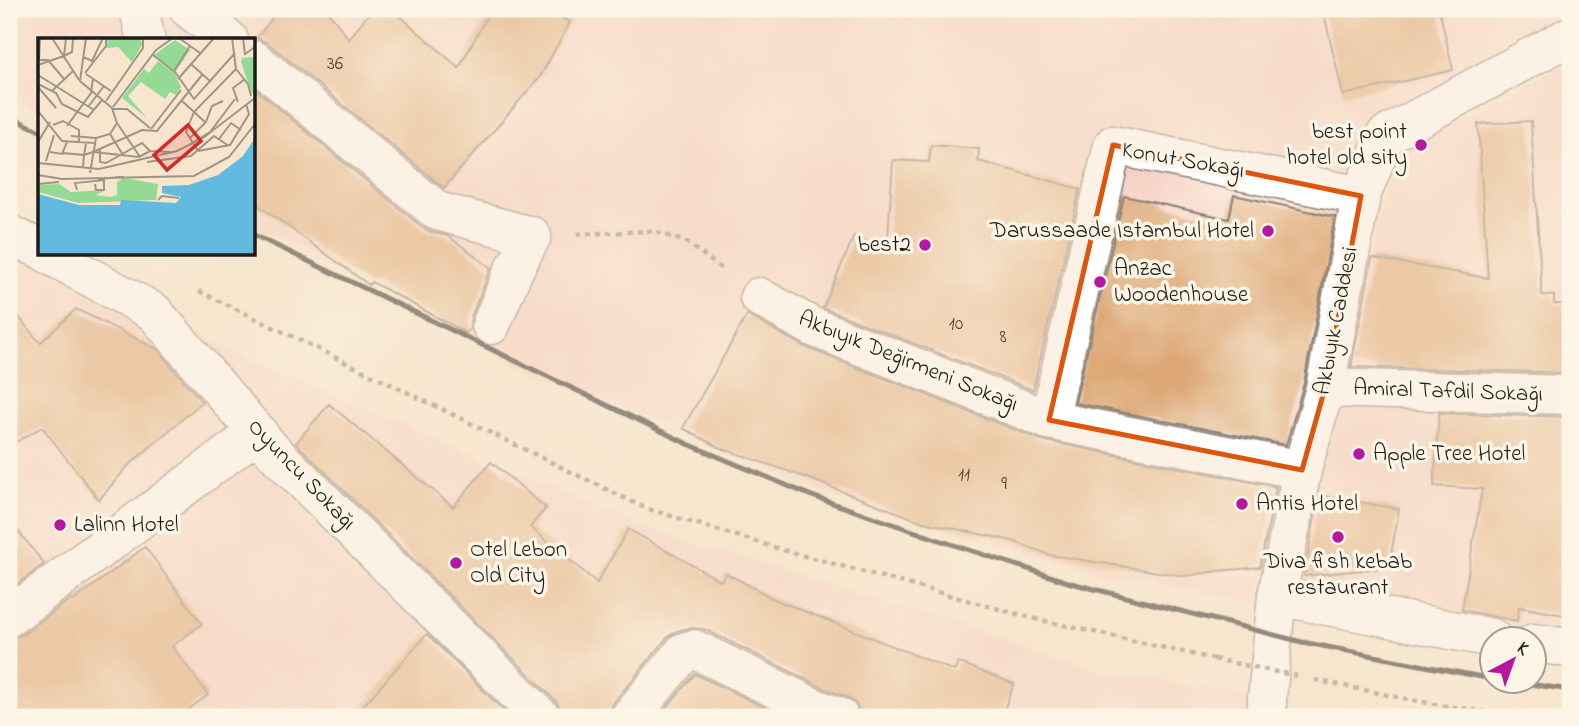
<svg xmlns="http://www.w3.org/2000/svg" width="1579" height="726" font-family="'Indie Flower',sans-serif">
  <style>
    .built { fill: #f7d1c6 }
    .building { fill: #dda776 }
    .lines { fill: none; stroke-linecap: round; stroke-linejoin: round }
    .minor-casing { stroke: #8a8174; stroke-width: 41 }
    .tertiary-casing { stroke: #8a8174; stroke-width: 41 }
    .path { stroke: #8a8174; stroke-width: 4.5; stroke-dasharray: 5 5; stroke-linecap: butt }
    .minor { stroke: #fff; stroke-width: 38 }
    .tertiary { stroke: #fff; stroke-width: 38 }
    .rail { stroke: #1c1c1c; stroke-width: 5 }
    .path-bridge { stroke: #8a8174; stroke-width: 4.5; stroke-dasharray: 5 5; stroke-linecap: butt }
    .marked { fill: none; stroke: #de560d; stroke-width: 5; stroke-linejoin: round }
    .poi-dot { fill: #b5179e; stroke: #fcf5e5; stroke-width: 2.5 }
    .labels { text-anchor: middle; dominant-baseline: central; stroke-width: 7; stroke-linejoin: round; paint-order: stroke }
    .number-label { font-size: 19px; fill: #4c3f32 }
    .poi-label { font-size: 23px; fill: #1c1c1c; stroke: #fcf5e5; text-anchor: start }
    .street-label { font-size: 23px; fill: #1c1c1c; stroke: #fcf5e5 }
    .inset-road { fill: none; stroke: #9f9586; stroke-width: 2 }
    .view { fill: #d62828; fill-opacity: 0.15; stroke: #d62828; stroke-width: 3.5 }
    .inset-edge { fill: none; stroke: #1c1c1c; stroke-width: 3.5 }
  </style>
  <rect width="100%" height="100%" fill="#fcf5e5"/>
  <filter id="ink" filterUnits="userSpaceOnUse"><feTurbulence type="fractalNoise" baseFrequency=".0143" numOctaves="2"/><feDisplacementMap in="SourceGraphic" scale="14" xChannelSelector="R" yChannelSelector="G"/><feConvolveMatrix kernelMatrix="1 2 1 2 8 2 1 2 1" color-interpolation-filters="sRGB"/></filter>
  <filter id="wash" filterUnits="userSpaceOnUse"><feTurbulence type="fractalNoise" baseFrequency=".00686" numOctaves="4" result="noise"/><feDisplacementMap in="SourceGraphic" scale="28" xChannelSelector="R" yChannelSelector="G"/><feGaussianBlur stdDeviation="1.57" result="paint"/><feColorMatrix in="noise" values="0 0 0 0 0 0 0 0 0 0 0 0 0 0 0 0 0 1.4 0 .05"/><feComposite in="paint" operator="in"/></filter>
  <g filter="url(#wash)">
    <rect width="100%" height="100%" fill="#f7e6cd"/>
    <!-- built -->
    <g class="built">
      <polygon points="9,9 1570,9 1570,20 1371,121 1257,602 1090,570 837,498 515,363 254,225 254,40 40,40 40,112 9,96"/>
      <polygon points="1570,60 1570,663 1534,638 1492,638 1283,611 1394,151"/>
      <polygon points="9,247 226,348 645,528 1113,673 1257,697 1258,717 9,717"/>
    </g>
    <g id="blocks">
      <!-- building -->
      <g class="building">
        <polygon points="279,9 326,9 349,39 372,9 392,9 459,68 491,9 545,9 570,22 540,77 444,188 268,43 257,38"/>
        <polygon points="1323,9 1439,9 1453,70 1343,95"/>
        <polygon points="254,88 423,228 431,232 448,236 491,268 471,317 470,329 466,333 372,282 369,285 254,202"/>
        <polygon points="1531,121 1542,295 1554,296 1554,304 1569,304 1570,373 1351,367 1372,258 1488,278 1478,124"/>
        <polygon points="931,145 979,149 978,161 1080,189 1033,390 823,308 854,236 887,252 893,160 929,162"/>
        <polygon points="1234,195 1335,217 1304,383 1286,445 1075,403 1124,196 1229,219"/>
        <polygon points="9,305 40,343 76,309 157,349 202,402 127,467 99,500 42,427 9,446"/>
        <polygon points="747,315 805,347 1041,440 1276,487 1260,567 1218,571 1184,576 1050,555 1013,541 923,522 799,475 718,447 683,428"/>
        <polygon points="329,404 453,507 491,462 546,508 530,527 597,583 628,529 721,581 726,573 774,599 955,671 958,662 1014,684 1001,717 860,717 860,713 856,704 847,697 824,688 704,629 689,628 677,631 667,638 613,703 609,713 609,717 562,717 562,711 556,701 296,443"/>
        <polygon points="1439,413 1570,417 1570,616 1519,607 1517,621 1462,610 1482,489 1434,486"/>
        <polygon points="1319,495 1399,509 1389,567 1304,576"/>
        <polygon points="9,519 44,564 9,590"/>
        <polygon points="145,547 202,624 172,646 208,695 178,717 9,717 9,638 22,635 71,599 73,601"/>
        <polygon points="427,634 510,717 353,717"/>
        <polygon points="695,674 784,717 658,717"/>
      </g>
    </g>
  </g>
  <g filter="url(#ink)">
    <use href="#blocks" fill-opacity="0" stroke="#8a8174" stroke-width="2"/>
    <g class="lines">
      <!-- minor casing -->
      <g class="minor-casing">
        <g id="minor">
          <polyline points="139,9 146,40"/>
          <polyline points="189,9 229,40"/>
          <polyline points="254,60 437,211 532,236 513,272 491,325"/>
          <polyline points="9,234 40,249"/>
          <polyline points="48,254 154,312 271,449 541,717"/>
          <polyline points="759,297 813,327 1049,420 1302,470"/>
          <polyline points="1325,388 1570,395"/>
          <polyline points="1049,420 1113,145 1361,196"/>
          <polyline points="1277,596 1492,638"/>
          <polyline points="9,617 258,432"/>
          <polyline points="1534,643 1570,648"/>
          <polyline points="630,717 684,652 694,649 815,708 839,717"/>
        </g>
      </g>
      <!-- tertiary casing -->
      <g class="tertiary-casing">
        <polyline id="tertiary" points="1267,717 1267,698 1277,596 1302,470 1325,388 1361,196 1385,136 1570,36"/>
      </g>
      <!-- path -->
      <g class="path">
        <polyline points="577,234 654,231 686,242 722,269"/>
        <polyline points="199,291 645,508 783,550 1032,618 1214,659"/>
        <polyline points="1315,680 1422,702 1521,717"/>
      </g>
      <!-- minor -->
      <use href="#minor" class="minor"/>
      <!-- tertiary -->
      <use href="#tertiary" class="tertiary"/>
      <!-- rail -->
      <g class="rail">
        <polyline points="9,116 40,131"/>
        <polyline points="254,235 688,444 812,496 942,541 1071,583 1302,642 1492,679"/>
        <polyline points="1503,680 1570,690"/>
      </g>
      <!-- path-bridge -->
      <polyline class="path-bridge" points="1214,659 1297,676"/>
    </g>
  </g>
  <!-- marked area -->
  <path d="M0 0H1579V726H0ZM1113 145 1361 196 1325 388 1302 470 1049 420Z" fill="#f7e6cd" fill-opacity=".55" fill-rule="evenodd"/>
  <path class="marked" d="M1113 145 1361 196 1325 388 1302 470 1049 420Z"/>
  <!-- markers -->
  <g class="poi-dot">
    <circle cx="1421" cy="145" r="7"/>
    <circle cx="1268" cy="231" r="7"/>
    <circle cx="925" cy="245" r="7"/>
    <circle cx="1100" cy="282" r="7"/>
    <circle cx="1359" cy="454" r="7"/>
    <circle cx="1242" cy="504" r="7"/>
    <circle cx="60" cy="525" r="7"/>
    <circle cx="1338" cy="537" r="7"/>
    <circle cx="456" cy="563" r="7"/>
  </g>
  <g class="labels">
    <!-- number labels -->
    <g class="number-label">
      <text x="335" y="64">36</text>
      <text x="956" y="324">10</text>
      <text x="1003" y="337">8</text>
      <text x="964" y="475">11</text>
      <text x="1004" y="484">9</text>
    </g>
    <!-- poi labels -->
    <g class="poi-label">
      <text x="1407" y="132" text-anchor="end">best point<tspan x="1407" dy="26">hotel old sity</tspan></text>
      <text x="1254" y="231" text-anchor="end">Darussaade Istambul Hotel</text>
      <text x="911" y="245" text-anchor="end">best2</text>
      <text x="1114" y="269">Anzac<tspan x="1114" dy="26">Woodenhouse</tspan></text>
      <text x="1373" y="454">Apple Tree Hotel</text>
      <text x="1256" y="504">Antis Hotel</text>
      <text x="74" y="525">Lalinn Hotel</text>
      <text x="470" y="550">Otel Lebon<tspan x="470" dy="26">Old City</tspan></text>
      <text x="1338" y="562" text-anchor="middle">Diva fish kebab<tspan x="1338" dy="26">restaurant</tspan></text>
    </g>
    <!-- street labels -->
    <g class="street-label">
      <text transform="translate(1183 161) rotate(10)">Konut Sokağı</text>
      <text transform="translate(1337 321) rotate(-79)">Akbıyık Caddesi</text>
      <text transform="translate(908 362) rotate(22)">Akbıyık Değirmeni Sokağı</text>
      <text transform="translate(1448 392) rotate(2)">Amiral Tafdil Sokağı</text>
      <text transform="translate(301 475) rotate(46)">Oyuncu Sokağı</text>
    </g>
  </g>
  <!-- overview -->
  <g transform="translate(38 38)">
    <rect width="217" height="217" fill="#f7e6cd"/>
    <path d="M70 0H103L104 7 94 24 80 9 68 10ZM137 2 152 12 138 33 116 17ZM217 19V54L214 56 203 24 204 20ZM120 23 136 34 143 49 138 57 132 54 127 61 103 44 90 58 109 80 84 60 106 31 111 35ZM86 140 120 146 118 162 40 165 0 154V147L21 146 33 154 68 152 58 157 73 159 79 157V144Z" fill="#94da94"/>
    <path d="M217 100V217H0V156L41 167H82L83 162 138 165 143 159 124 155V148L151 147 180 137 205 118Z" fill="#62badf"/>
    <path class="inset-road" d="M14 0 41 42M48 0 42 43 74 70 79 85 72 96 58 100 52 135M141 0 162 15M194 0 198 31M205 0 207 16 217 9M115 17 137 34 156 61 197 15M26 18 34 14 35 0M45 19 54 23 65 0M0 22H10L26 41M1 22 2 0M153 26 173 44M0 27 26 18 28 0M198 31 210 46 213 58M136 33 152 8M47 35 68 8V0M48 36 73 53M0 37 56 72M140 41 176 0M0 46 18 55 24 66M0 49 18 70M14 53 35 33M143 62 167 84M68 63 105 10V0M200 64 195 50 207 41M24 66 50 79 64 62M50 69 66 48M75 69 118 12 135 0M75 71H89L112 90M0 73 24 103 57 105M79 85 102 119M15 87 25 83 41 92V105M29 88 53 55 55 40M113 91 143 52M72 96 85 117M33 98 58 100M152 100 168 84 174 68 185 63M181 101 193 85 203 92M0 104 12 84M48 105 46 117 55 114M154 105 172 94 197 61M62 110V124L68 125 104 105 112 113 132 114M160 113 148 94 156 74 198 31M160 113 192 107 211 76 208 66M12 114 24 116 29 104M55 114 104 92 119 93 164 37M55 114 101 119 112 113M24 115 46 117 45 129M8 123 16 97M109 124 153 118 176 98 191 108M0 125 61 131 139 113 165 100 217 60M0 137 24 141 156 138 191 119 217 86M60 141 86 139M0 146 21 144M39 152 37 145 66 142V152H58L57 146M120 162 124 158 141 160"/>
    <path class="view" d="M150 87 163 103 129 132 116 117Z"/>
    <rect width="217" height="217" class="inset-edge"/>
  </g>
  <!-- margin -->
  <rect width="1579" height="726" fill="none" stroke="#fcf5e5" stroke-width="35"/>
  <!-- north arrow -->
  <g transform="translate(1513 660) rotate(41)"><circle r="33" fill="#fcf5e5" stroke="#a29e95" stroke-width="2"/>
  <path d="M0-5L12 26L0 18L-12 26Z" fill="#b5179e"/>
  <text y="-10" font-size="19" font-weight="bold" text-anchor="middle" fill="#1c1c1c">K</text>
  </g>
</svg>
